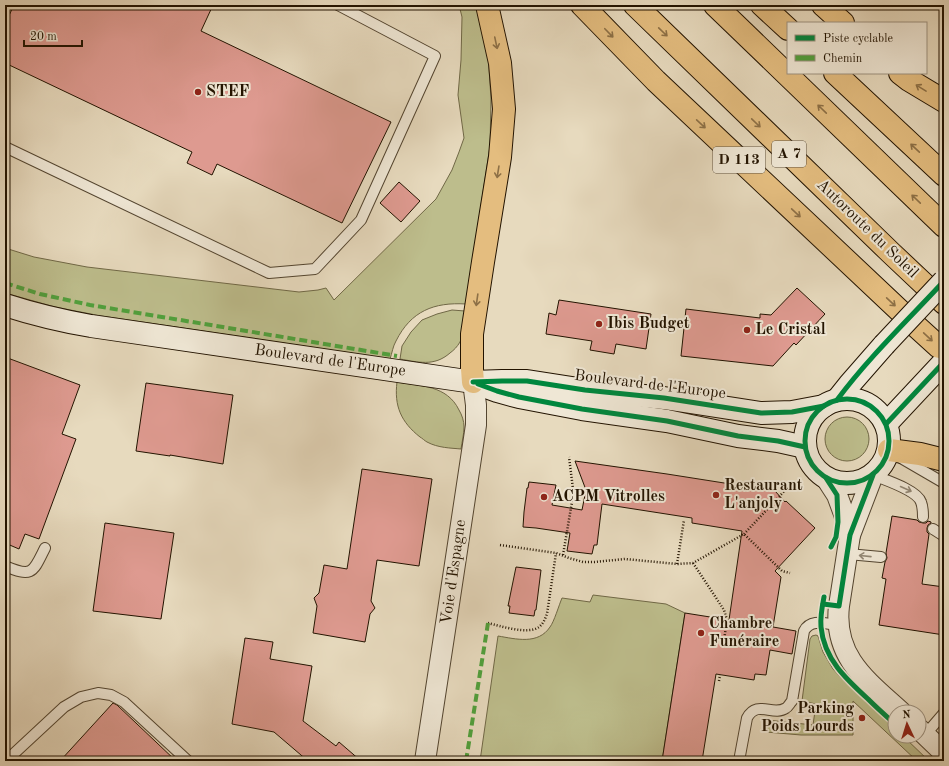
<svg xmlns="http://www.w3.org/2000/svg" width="949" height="766" font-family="'Old Standard TT',serif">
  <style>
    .green { fill: #bdbd8c; stroke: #706846 }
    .building { fill: #de9a90; stroke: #221300 }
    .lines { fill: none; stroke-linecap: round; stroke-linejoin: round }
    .lane-casing { stroke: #534530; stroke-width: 12 }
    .street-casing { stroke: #534530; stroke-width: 22 }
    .secondary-casing { stroke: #221300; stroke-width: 24 }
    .primary-casing { stroke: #221300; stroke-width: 24 }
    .highway-casing { stroke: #221300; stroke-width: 24 }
    .path { stroke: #221300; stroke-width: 2.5; stroke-dasharray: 1 2; stroke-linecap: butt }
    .lane { stroke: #efe7d5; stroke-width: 10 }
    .street { stroke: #efe7d5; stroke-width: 20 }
    .secondary { stroke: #efe7d5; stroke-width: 22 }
    .primary { stroke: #e4bd7f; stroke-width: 22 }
    .highway { stroke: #e4bd7f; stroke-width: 22 }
    .secondary-bridge-casing { stroke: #221300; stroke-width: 24; stroke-linecap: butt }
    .secondary-bridge { stroke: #efe7d5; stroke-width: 22 }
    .quiet { stroke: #50a03c; stroke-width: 4; stroke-dasharray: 8 4; stroke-linecap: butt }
    .cycleway-casing { stroke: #efe7d5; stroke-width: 8 }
    .cycleway { stroke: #00873e; stroke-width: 5 }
    .oneway { stroke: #8d7046 }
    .oneway2 { stroke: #938875 }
    .poi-dot { fill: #8f2418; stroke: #efe7d5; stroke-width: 1.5 }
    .labels { text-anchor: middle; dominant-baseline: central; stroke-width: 4; stroke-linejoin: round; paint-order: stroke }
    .shield { fill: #efe7d5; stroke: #605340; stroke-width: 1 }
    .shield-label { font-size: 15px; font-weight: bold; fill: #221300 }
    .poi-label { font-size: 16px; font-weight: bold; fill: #221300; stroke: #efe7d5; text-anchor: start }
    .street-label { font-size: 16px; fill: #221300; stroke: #efe7d5 }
  </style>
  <rect width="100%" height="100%" fill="#e7dabe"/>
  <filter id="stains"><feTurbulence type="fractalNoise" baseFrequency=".005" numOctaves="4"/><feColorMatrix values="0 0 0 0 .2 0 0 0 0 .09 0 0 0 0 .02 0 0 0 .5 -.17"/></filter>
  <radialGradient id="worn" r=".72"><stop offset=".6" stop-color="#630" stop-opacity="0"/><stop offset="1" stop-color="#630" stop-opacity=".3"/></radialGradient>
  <!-- green -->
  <g class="green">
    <path d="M459 5H476L481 23 488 53 491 99 490 146 466 304C434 302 411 311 396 341 393 346 392 353 390 359L96 315 55 307 5 293V248L34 257 87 267 299 292 318 290 326 288 334 300 436 199 452 170 459 152 464 138 458 95 461 60 462 17Z"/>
    <path d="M452 310 465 311C464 319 463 335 460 342 457 347 454 350 450 353 434 367 418 362 400 359L402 346 411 332 422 320 437 314Z"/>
    <path d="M397 382C420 386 447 385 459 410 462 415 464 421 464 427 464 434 462 442 461 449 451 448 438 448 427 442 425 441 422 438 420 437 401 422 394 406 397 382Z"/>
    <circle cx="847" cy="439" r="22"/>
    <path d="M593 595 666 604 685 613 662 761H480L498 636C516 639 538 645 550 627 554 622 559 605 562 598L590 602Z"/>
    <polygon points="816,635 818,636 823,652 833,669 846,683 895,729 895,736 903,736 929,761 917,761 853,701 853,735 801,735 766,732 767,720 813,725 816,704 802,701 810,639 812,636"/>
  </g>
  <!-- building -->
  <g class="building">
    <polygon points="14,5 213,5 201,31 391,122 342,223 217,164 212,175 187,163 192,152 5,63 5,24"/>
    <polygon points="399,182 420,201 401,222 380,203"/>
    <polygon points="797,288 825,314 796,345 794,343 773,366 681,356 686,309 760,318 760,314 771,315"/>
    <polygon points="559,300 651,314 646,349 616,344 614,354 590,350 592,341 546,334 549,313 556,315"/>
    <polygon points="5,357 80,385 62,434 76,439 39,539 25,534 19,549 5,543"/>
    <polygon points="146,383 233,395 223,464 170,455 170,456 136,451"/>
    <polygon points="575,461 667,474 775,491 785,502 786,501 815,528 775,571 781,577 773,627 796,631 792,654 770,650 766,675 755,674 754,680 716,674 702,761 662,761 685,613 729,620 742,531 692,523 692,518 602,504 597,545 594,545 592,554 567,551 570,533 536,528 523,527 524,512 527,488 528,488 529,482 556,485 552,505 582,510 586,490"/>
    <polygon points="362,469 432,479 419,566 377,560 371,601 375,608 370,614 365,642 313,633 317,606 314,598 319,593 324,565 347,569"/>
    <polygon points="892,516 917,520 919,522 923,523 926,523 928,521 931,522 931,523 928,525 927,528 927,532 929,534 922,584 944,587 944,635 879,625 886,579 882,578 885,562 887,558 886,553"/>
    <polygon points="105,523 174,533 161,619 93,611"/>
    <polygon points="516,567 541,570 536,610 535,610 534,616 509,613 510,606 508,606"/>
    <polygon points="245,638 273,642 270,659 312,666 303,721 336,746 339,742 361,761 308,761 274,732 232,724"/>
    <polygon points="113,703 117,705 176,761 60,761"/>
  </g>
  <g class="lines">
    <!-- lane casing -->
    <g class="lane-casing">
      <g id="lane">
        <polyline points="5,147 269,273 315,269 361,220 435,56 338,5"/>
        <polyline points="901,458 944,483"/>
        <path d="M873 475C885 480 917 490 921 502 923 507 923 512 923 517"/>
        <polyline points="933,529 944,536"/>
        <polyline points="848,554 881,557"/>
        <path d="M5 566C33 578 33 572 45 548"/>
        <polyline points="925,735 944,713"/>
        <polyline points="6,761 64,707 81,697 98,693 111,695 124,702 188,761"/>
        <path d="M739 761 747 718C757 699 773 717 786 708 788 707 790 703 792 701L804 631C811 618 826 624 838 625"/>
      </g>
    </g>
    <!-- street casing -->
    <g class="street-casing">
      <g id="street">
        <path d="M873 475 850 535 839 606C833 657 867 681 901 712"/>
        <polyline points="826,478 837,495 844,514 850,535"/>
        <polyline points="919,729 944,753"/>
        <polyline points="425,761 447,617 476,425 476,405 473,382"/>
      </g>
    </g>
    <!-- secondary casing -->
    <g class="secondary-casing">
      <g id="secondary">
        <path d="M5 305C33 314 62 321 91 326L473 382 502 381H527L585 390 664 398 761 413 792 412 824 406"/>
        <polyline points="486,387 497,391 519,397 582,409 667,421 738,436 778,441 805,447"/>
        <circle cx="847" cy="441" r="42"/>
        <polyline points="837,400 849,385 884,345"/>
        <polyline points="886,424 944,362"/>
      </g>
    </g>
    <!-- primary casing -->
    <g class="primary-casing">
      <g id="primary">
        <polyline points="582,5 656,81 900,311"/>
        <polyline points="762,5 788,29"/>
        <polyline points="823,5 843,23"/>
        <polyline points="835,73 944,175"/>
        <polyline points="900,73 909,80 944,101"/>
        <polyline points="917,327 939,347"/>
        <polyline points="473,382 472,369 472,334 483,262 500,157 504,109 500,63 487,5"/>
        <polyline points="889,450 920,454 944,460"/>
      </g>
    </g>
    <!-- highway casing -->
    <g class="highway-casing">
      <g id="highway">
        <polyline points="635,5 890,252 944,303"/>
        <polyline points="715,5 944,226"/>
      </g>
    </g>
    <!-- path -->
    <g class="path">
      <polyline points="741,483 785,489"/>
      <polyline points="744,534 792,483"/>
      <polyline points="500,545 556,553 569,558 583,562 594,562 625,559 677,564 693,563 744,534 782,571 790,573"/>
      <polyline points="563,555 573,496 573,489 569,457"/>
      <polyline points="693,563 724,610 727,620 723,647"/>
      <polyline points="677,564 684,520"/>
      <path d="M488 623C500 626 528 635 539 627 543 624 545 619 547 614L556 553"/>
      <polyline points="719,681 720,675"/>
    </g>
    <!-- lane -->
    <use href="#lane" class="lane"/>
    <!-- street -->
    <use href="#street" class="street"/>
    <!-- secondary -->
    <use href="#secondary" class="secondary"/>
    <!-- primary -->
    <use href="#primary" class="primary"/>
    <!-- highway -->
    <use href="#highway" class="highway"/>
    <!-- secondary-bridge casing -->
    <g class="secondary-bridge-casing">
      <polyline id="secondary-bridge" points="884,345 944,281"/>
    </g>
    <!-- secondary-bridge -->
    <use href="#secondary-bridge" class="secondary-bridge"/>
    <!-- quiet -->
    <g class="quiet">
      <polyline points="5,283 40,294 90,305 397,356"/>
      <polyline points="466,761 488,623"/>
    </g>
    <!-- cycleway casing -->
    <g class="cycleway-casing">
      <g id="cycleway">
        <polyline points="473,382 502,381 527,381 585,390 664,398 761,413 792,412 824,406"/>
        <polyline points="478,384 497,391 519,397 582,409 667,421 738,436 778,441 805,447"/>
        <circle cx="847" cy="441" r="42"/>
        <path d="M837 400C869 357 908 320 944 281"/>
        <polyline points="886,424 944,362"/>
        <polyline points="826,478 837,495 838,522 836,537 831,547"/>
        <path d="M824 597C822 607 820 617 821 627 824 659 846 679 868 699 877 708 886 716 895 724"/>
        <polyline points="823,604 839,606 850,535 873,475"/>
      </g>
    </g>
    <!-- cycleway -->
    <use href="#cycleway" class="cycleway"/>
  </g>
  <!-- one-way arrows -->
  <defs><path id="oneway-shaft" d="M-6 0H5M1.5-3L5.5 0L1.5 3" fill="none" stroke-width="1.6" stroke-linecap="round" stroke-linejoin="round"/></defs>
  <g class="oneway">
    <use href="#oneway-shaft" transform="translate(663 32) rotate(44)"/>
    <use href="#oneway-shaft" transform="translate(609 33) rotate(46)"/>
    <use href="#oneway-shaft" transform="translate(496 43) rotate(78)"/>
    <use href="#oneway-shaft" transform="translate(921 88) rotate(-148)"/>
    <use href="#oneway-shaft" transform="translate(822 109) rotate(-136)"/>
    <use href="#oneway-shaft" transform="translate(756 123) rotate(44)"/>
    <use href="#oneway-shaft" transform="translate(701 124) rotate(43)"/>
    <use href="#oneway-shaft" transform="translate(915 148) rotate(-137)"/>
    <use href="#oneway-shaft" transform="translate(498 172) rotate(99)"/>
    <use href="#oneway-shaft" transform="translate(916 199) rotate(-136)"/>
    <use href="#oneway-shaft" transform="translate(796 213) rotate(43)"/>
    <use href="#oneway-shaft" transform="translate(477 300) rotate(98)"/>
    <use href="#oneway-shaft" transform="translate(891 302) rotate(43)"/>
    <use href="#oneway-shaft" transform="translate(928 337) rotate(43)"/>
  </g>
  <g class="oneway2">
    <use href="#oneway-shaft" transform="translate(906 489) rotate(24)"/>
    <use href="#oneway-shaft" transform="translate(865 556) rotate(-174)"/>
  </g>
  <!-- markers -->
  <g class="poi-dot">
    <circle cx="198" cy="92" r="4"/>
    <circle cx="599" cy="324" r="4"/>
    <circle cx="747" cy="330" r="4"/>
    <circle cx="716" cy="495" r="4"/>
    <circle cx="544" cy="497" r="4"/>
    <circle cx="701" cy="633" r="4"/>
    <circle cx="862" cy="718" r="4"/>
  </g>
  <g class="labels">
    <!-- shield labels -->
    <g class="shield">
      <rect x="772" y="141" width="34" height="26" rx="3"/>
      <rect x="713" y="147" width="52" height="26" rx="3"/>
    </g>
    <g class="shield-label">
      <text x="789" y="154">A 7</text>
      <text x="739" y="160">D 113</text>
    </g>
    <!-- poi labels -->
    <g class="poi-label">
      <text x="206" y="92">STEF</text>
      <text x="607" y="324">Ibis Budget</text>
      <text x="755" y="330">Le Cristal</text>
      <text x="724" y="486">Restaurant<tspan x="724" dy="18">L'anjoly</tspan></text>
      <text x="552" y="497">ACPM Vitrolles</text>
      <text x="709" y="624">Chambre<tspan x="709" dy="18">Funéraire</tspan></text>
      <text x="854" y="709" text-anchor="end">Parking<tspan x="854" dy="18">Poids Lourds</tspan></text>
    </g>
    <!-- street labels -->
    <g class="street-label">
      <text transform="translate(867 229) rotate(44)">Autoroute du Soleil</text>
      <text transform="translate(330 361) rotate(8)">Boulevard de l'Europe</text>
      <text transform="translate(650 385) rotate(7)">Boulevard de l'Europe</text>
      <text transform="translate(454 572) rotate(-82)">Voie d'Espagne</text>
    </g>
  </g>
  <!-- margin -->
  <rect width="949" height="766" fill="none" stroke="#e7dabe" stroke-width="20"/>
  <rect x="6" y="6" width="937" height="754" fill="none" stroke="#221300" stroke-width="2"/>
  <rect x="10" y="10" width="929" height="746" fill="none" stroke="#221300"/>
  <!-- legend -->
  <rect x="787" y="22" width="140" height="52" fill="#efe7d5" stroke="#9d9280"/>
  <rect x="795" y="35" width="20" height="6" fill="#00873e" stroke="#9d9280"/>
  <text x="823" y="42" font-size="12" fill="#221300">Piste cyclable</text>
  <rect x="795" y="55" width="20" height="6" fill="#50a03c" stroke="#9d9280"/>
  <text x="823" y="62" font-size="12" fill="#221300">Chemin</text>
  <!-- north arrow -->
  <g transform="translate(907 724) rotate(356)"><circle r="19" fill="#efe7d5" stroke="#9d9280"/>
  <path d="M0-3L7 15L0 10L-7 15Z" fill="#8f2418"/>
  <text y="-6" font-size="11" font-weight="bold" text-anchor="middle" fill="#221300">N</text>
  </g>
  <!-- scale -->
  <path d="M24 40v6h58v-6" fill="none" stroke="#221300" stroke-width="2"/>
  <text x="30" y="40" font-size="12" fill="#221300" stroke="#efe7d5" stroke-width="3" paint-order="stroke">20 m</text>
  <rect width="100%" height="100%" filter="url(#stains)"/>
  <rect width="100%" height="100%" fill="url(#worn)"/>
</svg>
